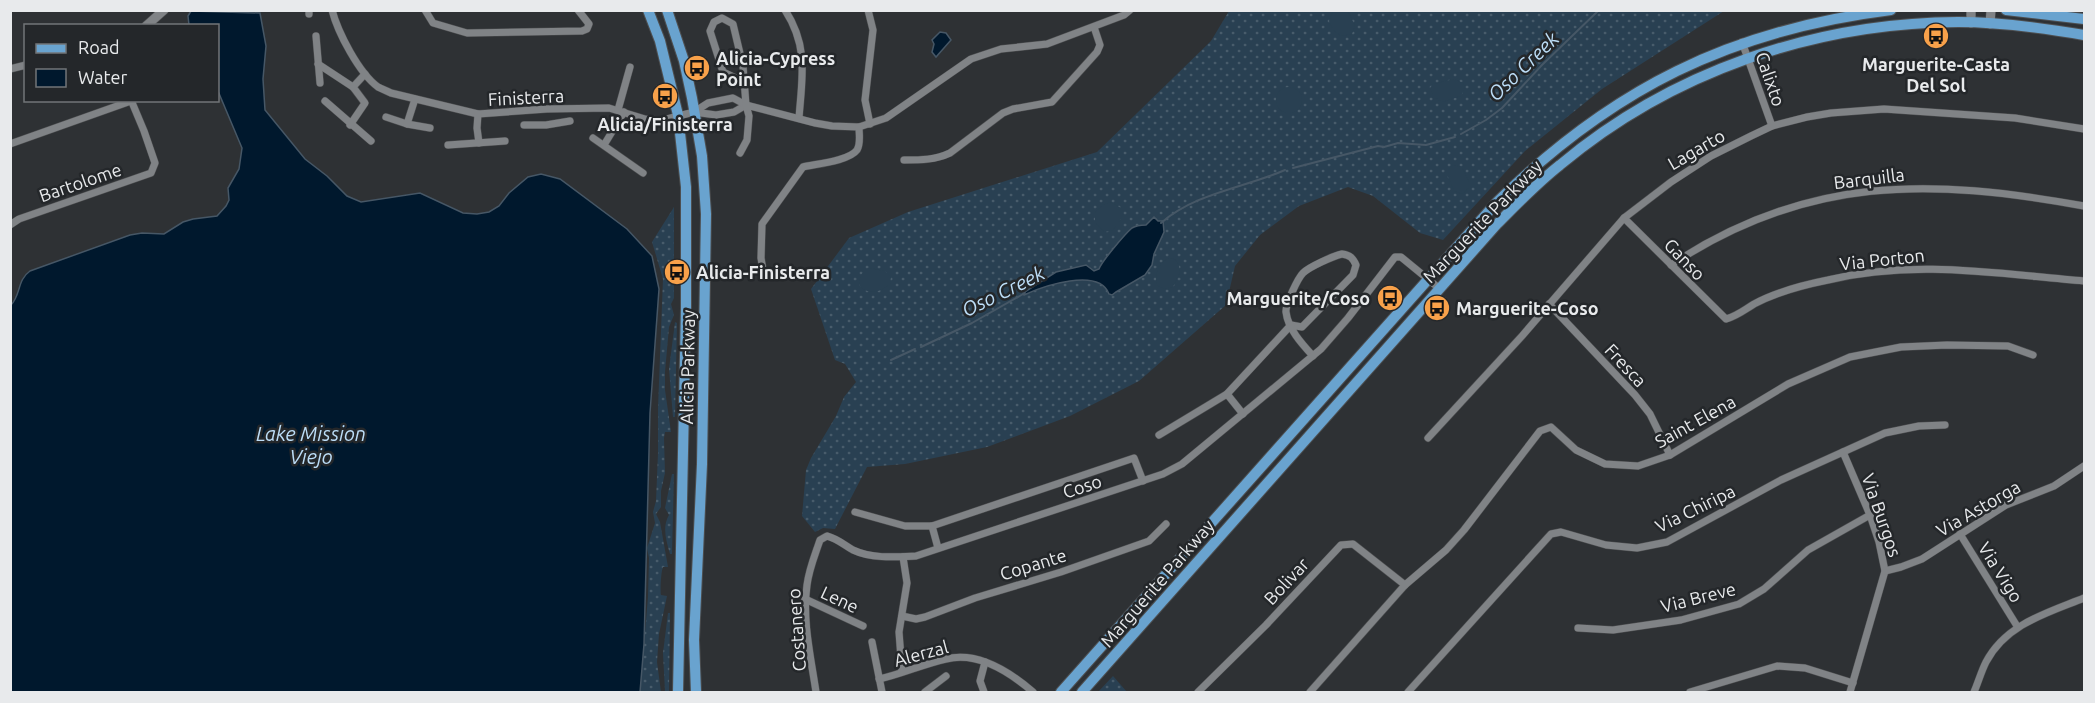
<svg xmlns="http://www.w3.org/2000/svg" width="2095" height="703" font-family="Ubuntu,sans-serif">
  <style>
    .grass { fill: url(#grass-dots) }
    .garden { fill: #294052 }
    .water { fill: #00182d; stroke: #465766; stroke-width: 1.5 }
    .lines { fill: none; stroke-linecap: round; stroke-linejoin: round }
    .stream { stroke: #465766; stroke-width: 2 }
    .minor-casing { stroke: #4d4f51; stroke-width: 8 }
    .tertiary-casing { stroke: #4d4f51; stroke-width: 10 }
    .primary-casing { stroke: #4d4f51; stroke-width: 12 }
    .minor { stroke: #808386; stroke-width: 7 }
    .tertiary { stroke: #808386; stroke-width: 9 }
    .primary { stroke: #69a3cf; stroke-width: 10 }
    .labels { text-anchor: middle; dominant-baseline: central; stroke-width: 5; stroke-linejoin: round; paint-order: stroke }
    .poi-label { font-size: 18px; font-weight: bold; fill: #e8eaec; stroke: #24272a; text-anchor: start }
    .street-label { font-size: 18px; fill: #e8eaec; stroke: #24272a }
    .water-label { font-size: 20px; font-style: italic; fill: #bcddf7; stroke: #24272a }
  </style>
  <defs>
    <pattern id="grass-dots" width="8" height="8" patternUnits="userSpaceOnUse" patternTransform="scale(1.5)"><rect width="8" height="8" fill="#294052"/><path d="M2 2h.1M6 6h.1" fill="none" stroke="#485c6b" stroke-width="1.8" stroke-linecap="round"/></pattern>
  </defs>
  <rect width="100%" height="100%" fill="#2e3134"/>
  <!-- grass -->
  <g class="grass">
    <polygon points="1229,11 1724,11 1602,89 1525,151 1443,240 1420,233 1373,196 1348,187 1299,206 1260,235 1235,266 1226,305 1139,381 1070,416 987,447 905,464 867,467 835,529 823,528 815,532 802,516 806,470 811,458 836,416 844,397 856,382 845,364 835,360 811,289 849,238 908,212 1097,152 1211,41"/>
    <path d="M674 207V298L671 304 674 315 669 327 665 372V390L671 432H665L664 438 665 473 661 491V507L656 514 660 522 668 567H663C661 571 660 591 661 595L667 596 659 634 657 662 661 692H640L648 597 649 558 647 548 655 523 653 512 656 501 658 453V408L663 279 652 242Z"/>
    <polygon points="675,322 677,323 675,417 673,417 669,369"/>
    <path d="M672 474H674L672 554H670C666 540 662 527 669 515L665 508Z"/>
    <polygon points="668,613 670,613 669,692 665,692 663,653"/>
    <polygon points="1113,676 1127,692 1098,692"/>
  </g>
  <!-- garden -->
  <g class="garden">
    <polygon points="1333,11 1348,11 1355,26 1352,34 1341,36 1333,30 1329,21"/>
    <polygon points="1454,79 1463,83 1465,87 1461,96 1442,102 1434,97 1430,88 1433,84"/>
    <circle cx="1289" cy="100" r="13"/>
    <polygon points="1453,165 1462,167 1469,182 1469,188 1462,194 1454,191 1448,177 1448,170"/>
    <polygon points="1111,202 1121,208 1121,219 1113,230 1105,232 1095,223 1095,213 1102,205"/>
    <path d="M1168 258C1177 258 1179 264 1180 272L1173 287 1164 289 1157 285C1154 273 1158 264 1168 258Z"/>
    <path d="M869 268 885 271 891 277 890 284C880 292 869 296 860 286 858 278 862 271 869 268Z"/>
  </g>
  <!-- water -->
  <g class="water">
    <path d="M191 11 260 13 266 46 263 79 265 110 305 159 327 176 347 196 361 202 420 193 463 213 477 214 489 212 499 206 509 193 528 177 541 174 560 179 627 229 652 256 659 289 650 413 644 644 640 692H11V305C21 295 17 280 30 271L130 235 142 233 164 234 183 222 193 219 217 216 226 206 229 200 228 188 239 169 242 148 218 91V26L189 25 188 16Z"/>
    <polygon points="940,32 946,33 951,40 936,57 932,52 934,44 932,40"/>
    <path d="M1154 217 1158 221H1163L1164 232 1154 254 1152 265 1145 275 1116 292 1112 295 1109 294C1099 267 1043 286 1024 295L1023 293 1056 272 1086 265 1094 271 1099 269C1102 261 1125 234 1132 228 1137 225 1141 225 1146 225Z"/>
  </g>
  <g class="lines">
    <!-- stream -->
    <g class="stream">
      <polyline points="1461,134 1486,120 1502,108 1542,65 1599,10"/>
      <polyline points="1293,168 1378,146 1384,147 1398,143 1426,145 1455,137"/>
      <path d="M1161 223C1195 193 1244 188 1285 170"/>
      <polyline points="921,347 972,323 1025,293"/>
      <polyline points="891,360 915,349"/>
    </g>
    <!-- minor casing -->
    <g class="minor-casing">
      <g id="minor">
        <polyline points="309,10 309,14"/>
        <path d="M332 10C338 33 359 73 378 87 382 89 387 91 391 93L478 114 547 109 609 108 645 119 663 120 694 112 716 115 734 112 746 105"/>
        <polyline points="425,10 433,23 467,33 582,31 587,29 589,24 578,10"/>
        <path d="M785 10C809 47 802 77 799 118"/>
        <polyline points="868,10 873,30 865,100 870,124"/>
        <polyline points="316,36 320,83"/>
        <polyline points="1742,42 1772,126"/>
        <polyline points="318,64 353,87"/>
        <polyline points="10,69 26,65"/>
        <polyline points="325,101 371,141"/>
        <polyline points="618,110 630,67"/>
        <polyline points="694,112 708,103 733,98 746,105 815,123 832,126 859,127 886,118 971,59 1001,49 1047,44 1124,15 1130,10"/>
        <polyline points="478,114 477,128 479,143"/>
        <polyline points="386,117 407,124 430,128"/>
        <polyline points="407,124 415,99"/>
        <polyline points="350,125 365,103 353,87 365,74"/>
        <polyline points="524,125 546,125 570,121"/>
        <polyline points="593,138 643,173"/>
        <polyline points="10,144 131,101"/>
        <polyline points="448,145 505,141"/>
        <polyline points="604,145 624,112"/>
        <polyline points="740,153 747,140 749,116 746,105 743,66 733,24 722,18 714,22 710,31 723,72 744,82"/>
        <path d="M904 160C921 160 935 160 950 153L1003 113 1013 109 1052 102 1097 52 1100 45 1094 27"/>
        <path d="M1624 218 1726 319C1737 316 1744 310 1754 304 1776 292 1803 285 1828 280 1915 259 1998 274 2084 281"/>
        <polyline points="10,225 19,219 151,173 155,163 144,131 131,100"/>
        <path d="M1671 265C1807 175 1930 178 2084 206"/>
        <path d="M764 276 761 258 762 224 803 167C815 164 849 161 857 150 861 144 859 134 859 127"/>
        <polyline points="1549,304 1635,395 1650,414 1670,455"/>
        <path d="M1291 325 1302 327 1353 275 1356 265C1353 258 1350 255 1342 254 1333 256 1309 267 1303 273 1298 278 1285 305 1286 312 1288 329 1302 344 1313 356"/>
        <polyline points="1227,394 1243,414"/>
        <polyline points="1159,435 1227,394 1291,325"/>
        <polyline points="1428,438 1522,336 1624,218 1671,182 1711,156 1751,136 1772,126 1807,117 1831,113 1884,109 2015,118 2084,129"/>
        <polyline points="1843,452 1870,515 1879,542 1885,571 1850,692"/>
        <polyline points="855,512 905,526 932,526 1134,458 1143,481"/>
        <polyline points="932,526 938,548"/>
        <polyline points="1960,534 2017,626"/>
        <polyline points="1885,571 1901,567 1922,559 2006,505 2054,486 2084,466"/>
        <polyline points="805,599 863,626"/>
        <polyline points="902,616 916,619 925,617 975,598 1061,572 1149,541 1166,524"/>
        <polyline points="1578,628 1613,630 1681,620 1739,604 1764,589 1808,550 1870,515"/>
        <polyline points="872,642 882,692"/>
        <polyline points="902,671 899,632 907,583 903,557"/>
        <path d="M879 679C902 674 923 664 946 659 978 651 1011 673 1033 692"/>
        <path d="M816 692C811 658 802 620 807 585 809 569 815 555 820 540L827 536C838 539 844 545 853 550 872 559 896 557 916 556L1163 474 1182 464 1321 349 1348 318 1395 257H1401L1440 289"/>
        <polyline points="925,692 946,676"/>
        <polyline points="984,692 980,681 985,662"/>
        <polyline points="1198,692 1266,625 1341,545 1353,544 1405,585"/>
        <polyline points="1310,692 1405,585 1446,550 1464,530 1540,431 1551,427 1576,450 1605,464 1638,466 1670,455 1788,384 1850,357 1901,347 1947,345 2008,346 2033,355"/>
        <polyline points="1408,692 1551,534 1561,532 1606,545 1637,548 1667,542 1781,480 1885,433 1919,426 1945,425"/>
        <polyline points="1690,692 1777,666 1805,668 1853,683"/>
        <path d="M1974 692C1978 683 1981 672 1986 662 2006 624 2047 613 2084 598"/>
      </g>
    </g>
    <!-- tertiary casing -->
    <g class="tertiary-casing">
      <g id="tertiary">
        <polyline points="1971,23 1971,10"/>
        <polyline points="1990,24 1991,10"/>
        <polyline points="146,26 164,10"/>
      </g>
    </g>
    <!-- primary casing -->
    <g class="primary-casing">
      <g id="primary">
        <polyline points="648,10 660,41 678,115 686,187 686,308 678,692"/>
        <polyline points="667,10 684,61 692,98 702,156 706,214 702,464 694,640 696,692"/>
        <polyline points="2006,10 2084,19"/>
        <path d="M1061 692 1497 202C1612 89 1730 30 1891 10"/>
        <path d="M1082 692 1497 224C1517 204 1537 183 1560 165 1671 72 1813 23 1958 22 2000 22 2043 28 2084 35"/>
      </g>
    </g>
    <!-- minor -->
    <use href="#minor" class="minor"/>
    <!-- tertiary -->
    <use href="#tertiary" class="tertiary"/>
    <!-- primary -->
    <use href="#primary" class="primary"/>
  </g>
  <!-- icons -->
  <defs>
    <g id="bus-disc" transform="scale(1.35)"><circle r="9.5" fill="#f8a14a" stroke="#24272a"/><path d="M-5-6H5V4H4V6H2V4H-2V6H-4V4H-5ZM-3.5-4V0h7V-4ZM-3.5 1.2v1.5H-2V1.2ZM2 1.2v1.5H3.5V1.2Z" fill="#111"/></g>
  </defs>
  <g fill-rule="evenodd">
    <use href="#bus-disc" x="1936" y="36"/>
    <use href="#bus-disc" x="697" y="68"/>
    <use href="#bus-disc" x="665" y="96"/>
    <use href="#bus-disc" x="677" y="272"/>
    <use href="#bus-disc" x="1390" y="298"/>
    <use href="#bus-disc" x="1437" y="308"/>
  </g>
  <g class="labels">
    <!-- poi labels -->
    <g class="poi-label">
      <text x="716" y="58">Alicia-Cypress<tspan x="716" dy="21">Point</tspan></text>
      <text x="1936" y="64" text-anchor="middle">Marguerite-Casta<tspan x="1936" dy="21">Del Sol</tspan></text>
      <text x="665" y="124" text-anchor="middle">Alicia/Finisterra</text>
      <text x="696" y="272">Alicia-Finisterra</text>
      <text x="1370" y="298" text-anchor="end">Marguerite/Coso</text>
      <text x="1456" y="308">Marguerite-Coso</text>
    </g>
    <!-- street labels -->
    <g class="street-label">
      <text transform="translate(1771 79) rotate(71)">Calixto</text>
      <text transform="translate(526 97) rotate(-3)">Finisterra</text>
      <text transform="translate(1696 149) rotate(-30)">Lagarto</text>
      <text transform="translate(1869 178) rotate(-7)">Barquilla</text>
      <text transform="translate(80 182) rotate(-19)">Bartolome</text>
      <text transform="translate(1482 221) rotate(-46)">Marguerite Parkway</text>
      <text transform="translate(1685 259) rotate(46)">Ganso</text>
      <text transform="translate(1882 259) rotate(-6)">Via Porton</text>
      <text transform="translate(1626 365) rotate(47)">Fresca</text>
      <text transform="translate(687 367) rotate(-89)">Alicia Parkway</text>
      <text transform="translate(1695 421) rotate(-29)">Saint Elena</text>
      <text transform="translate(1082 486) rotate(-18)">Coso</text>
      <text transform="translate(1695 508) rotate(-26)">Via Chiripa</text>
      <text transform="translate(1978 508) rotate(-30)">Via Astorga</text>
      <text transform="translate(1882 515) rotate(71)">Via Burgos</text>
      <text transform="translate(1033 564) rotate(-17)">Copante</text>
      <text transform="translate(2001 572) rotate(58)">Via Vigo</text>
      <text transform="translate(1286 581) rotate(-47)">Bolivar</text>
      <text transform="translate(1157 583) rotate(-49)">Marguerite Parkway</text>
      <text transform="translate(1698 597) rotate(-14)">Via Breve</text>
      <text transform="translate(840 599) rotate(25)">Lene</text>
      <text transform="translate(796 630) rotate(-94)">Costanero</text>
      <text transform="translate(921 653) rotate(-15)">Alerzal</text>
    </g>
    <!-- water labels -->
    <g class="water-label">
      <text transform="translate(1523 66) rotate(-44)">Oso Creek</text>
      <text transform="translate(1003 291) rotate(-26)">Oso Creek</text>
      <text x="311" y="433">Lake Mission<tspan x="311" dy="23">Viejo</tspan></text>
    </g>
  </g>
  <!-- border -->
  <rect width="2095" height="703" fill="none" stroke="#e8eaec" stroke-width="24"/>
  <!-- legend -->
  <rect x="24" y="24" width="195" height="78" fill="#24272a" stroke="#727578" stroke-width="1.5"/>
  <rect x="36" y="44" width="30" height="9" fill="#69a3cf" stroke="#727578" stroke-width="1.5"/>
  <text x="78" y="54" font-size="18" fill="#e8eaec">Road</text>
  <rect x="36" y="69" width="30" height="18" fill="#00182d" stroke="#727578" stroke-width="1.5"/>
  <text x="78" y="84" font-size="18" fill="#e8eaec">Water</text>
</svg>
